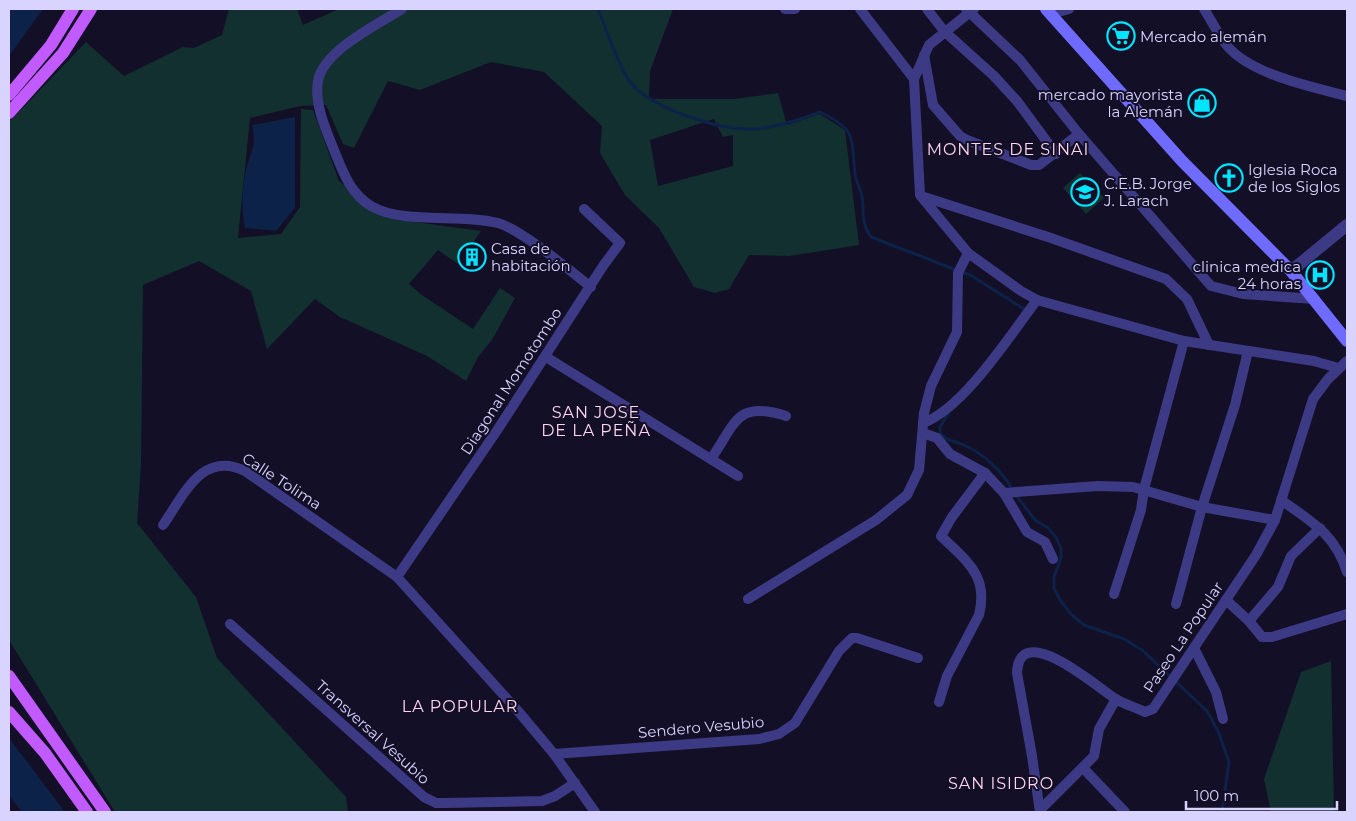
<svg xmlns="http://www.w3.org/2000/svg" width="1356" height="821" font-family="Montserrat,sans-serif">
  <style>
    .green { fill: #12302f; fill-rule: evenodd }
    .water { fill: #0c2248 }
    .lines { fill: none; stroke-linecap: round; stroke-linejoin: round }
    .stream { stroke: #0c2248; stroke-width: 3 }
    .minor { stroke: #3d3a85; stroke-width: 10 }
    .tertiary { stroke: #3d3a85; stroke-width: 12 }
    .secondary { stroke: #6f6bff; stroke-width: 12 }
    .primary { stroke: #c25bff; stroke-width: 12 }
    .labels { text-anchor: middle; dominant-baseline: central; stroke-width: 4; stroke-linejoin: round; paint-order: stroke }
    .poi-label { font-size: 15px; fill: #d9d4ff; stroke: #130f26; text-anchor: start }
    .street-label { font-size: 15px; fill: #d9d4ff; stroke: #130f26 }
    .neighbourhood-label { font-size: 16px; letter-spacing: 1px; fill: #ffd6f0; stroke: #130f26 }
  </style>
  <rect width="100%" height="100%" fill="#130f26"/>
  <!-- green -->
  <g class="green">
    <path d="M229 9H297L303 25 339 9H673L650 71 649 99H734L778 93 787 125 820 114 845 130 859 245 789 256 749 255 729 289 715 293 694 287 659 228 625 195 600 153 602 126 544 72 491 62 420 90 388 81 354 148 343 144 326 105 300 106 250 118 238 238 281 234 300 207 301 109 313 110 339 181 371 206 400 220 481 231 458 264 438 250 409 284 422 295 473 329 500 288 515 298 492 340 478 357 466 381 427 356 340 317 315 299 267 349 251 291 199 261 143 285 141 465 137 523 196 597 217 658 346 797 348 812H115L9 640V122L86 42 124 76 183 47 194 48 222 35ZM714 119 723 137 733 135V166L658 186 650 140Z"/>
    <polygon points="1080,173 1104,198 1086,214 1063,188"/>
    <polygon points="1331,661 1334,812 1271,812 1264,779 1301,672"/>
  </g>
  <!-- water -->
  <g class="water">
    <polygon points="9,9 43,9 9,56"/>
    <path d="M295 117V208L276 231 245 228C241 209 242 189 246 170 251 149 257 149 252 125Z"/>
    <polygon points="9,738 65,812 22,812 9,795"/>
  </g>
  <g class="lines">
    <!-- stream -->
    <g class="stream">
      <path d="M598 9C605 26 620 70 630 82 652 109 719 130 753 129 776 128 799 120 820 112 857 130 851 136 855 174 856 181 860 188 862 196 865 214 860 221 871 237L972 276 1027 311"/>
      <path d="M949 412 940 427V433C947 442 954 440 964 445 984 454 1002 471 1012 489"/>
      <polyline points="1016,495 1035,520 1048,528 1056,537 1061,549 1061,558 1054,577 1054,588 1060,600 1071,614 1084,625 1124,639 1142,650 1207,711 1218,731 1229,762 1222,812"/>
    </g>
    <!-- minor -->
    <g class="minor">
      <path d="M402 9C378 24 323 51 318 81 314 104 326 130 334 150 343 172 350 193 371 206 404 225 460 213 498 223 522 230 569 270 591 287"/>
      <polyline points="785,9 795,9"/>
      <polyline points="860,9 914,79"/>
      <polyline points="927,9 944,31 994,76 1017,101 1056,154"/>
      <polyline points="966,9 1020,60 1079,134 1211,286 1243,294 1315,299"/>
      <polyline points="974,9 929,45 914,79 920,195 968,253 1021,291 1037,300 1184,341 1314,361 1338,368"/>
      <path d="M1204 9C1212 21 1219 37 1229 48 1254 75 1312 87 1347 96"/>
      <polyline points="1051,14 1069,9"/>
      <polyline points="924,55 933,105 960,136 967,140 1031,165 1039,165 1079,134"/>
      <polyline points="921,196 1051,238 1166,279 1187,299 1209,345"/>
      <polyline points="546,357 738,476"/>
      <path d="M923 423C964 408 1010 335 1037 300"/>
      <polyline points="923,433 937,438 950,454 985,473 1004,493 1027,532 1045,542 1053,559"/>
      <path d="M711 459C736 423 736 400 786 416"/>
      <polyline points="1004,493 1098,486 1133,487 1202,507 1275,520"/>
      <path d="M1281 500C1312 522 1335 534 1347 572"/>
      <path d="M163 525C184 495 202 450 245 471L397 577 518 711 554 754 595 812"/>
      <polyline points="397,577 498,429 603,266 620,243 584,209"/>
      <polyline points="1114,594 1141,510 1144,489 1184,341"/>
      <polyline points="748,599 876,520 907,495 919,470 924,413 931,386 957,332 958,273 968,253"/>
      <polyline points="1226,600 1249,621 1262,637 1272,637 1347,614"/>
      <polyline points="1176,604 1202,507 1235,405 1248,351"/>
      <polyline points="1249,621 1278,587 1291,556 1320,528"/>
      <polyline points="230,624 424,797 436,803 445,803 542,801 555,796 575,783"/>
      <polyline points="1194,648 1216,692 1223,719"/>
      <path d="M939 702 947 676 979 615C989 575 966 561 941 536L952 517 985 473"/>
      <polyline points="554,754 759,739 779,734 795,723 839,651 852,638 857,638 918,658"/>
      <polyline points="1084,769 1125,812"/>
      <polyline points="1041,809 1094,756 1099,729 1116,699"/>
      <path d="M1040 812 1032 756 1017 673C1019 619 1096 686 1114 698 1123 704 1135 707 1145 712L1153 709 1256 555 1275 520 1313 399 1328 379 1347 361"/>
    </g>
    <!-- tertiary -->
    <polyline class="tertiary" points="1291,271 1347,225"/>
    <!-- secondary -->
    <polyline class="secondary" points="1046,9 1182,161 1291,271 1347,341"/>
    <!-- primary -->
    <g class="primary">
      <polyline points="9,95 51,45 73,9"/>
      <polyline points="9,113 63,53 91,9"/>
      <polyline points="9,676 105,812"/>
      <polyline points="9,712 45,753 87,812"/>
    </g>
  </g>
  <!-- icons -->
  <defs>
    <g id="supermarket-ring" transform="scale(1.4375)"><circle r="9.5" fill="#130f26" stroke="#00e5ff" stroke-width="1.5"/><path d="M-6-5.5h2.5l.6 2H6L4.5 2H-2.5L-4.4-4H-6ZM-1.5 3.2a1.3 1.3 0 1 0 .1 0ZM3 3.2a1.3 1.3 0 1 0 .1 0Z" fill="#00e5ff"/></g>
    <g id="shop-ring" transform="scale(1.4375)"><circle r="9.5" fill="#130f26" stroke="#00e5ff" stroke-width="1.5"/><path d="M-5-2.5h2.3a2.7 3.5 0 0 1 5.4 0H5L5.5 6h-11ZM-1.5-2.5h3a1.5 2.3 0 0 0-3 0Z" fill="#00e5ff"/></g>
    <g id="church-ring" transform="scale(1.4375)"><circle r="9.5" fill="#130f26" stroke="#00e5ff" stroke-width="1.5"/><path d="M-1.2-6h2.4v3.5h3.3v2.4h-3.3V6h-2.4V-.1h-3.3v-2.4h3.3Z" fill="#00e5ff"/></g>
    <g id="school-ring" transform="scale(1.4375)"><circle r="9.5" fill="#130f26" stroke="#00e5ff" stroke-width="1.5"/><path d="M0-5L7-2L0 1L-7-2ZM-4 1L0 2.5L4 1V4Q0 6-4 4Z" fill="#00e5ff"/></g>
    <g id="building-ring" transform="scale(1.4375)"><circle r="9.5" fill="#130f26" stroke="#00e5ff" stroke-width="1.5"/><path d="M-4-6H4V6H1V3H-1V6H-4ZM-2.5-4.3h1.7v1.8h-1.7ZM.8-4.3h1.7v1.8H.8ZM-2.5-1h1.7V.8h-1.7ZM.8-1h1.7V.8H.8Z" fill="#00e5ff"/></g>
    <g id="hospital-ring" transform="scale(1.4375)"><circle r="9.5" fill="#130f26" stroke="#00e5ff" stroke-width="1.5"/><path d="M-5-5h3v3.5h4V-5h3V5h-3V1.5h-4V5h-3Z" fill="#00e5ff"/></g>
  </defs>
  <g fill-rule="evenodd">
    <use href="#supermarket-ring" x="1121" y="36"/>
    <use href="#shop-ring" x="1202" y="103"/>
    <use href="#church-ring" x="1229" y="178"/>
    <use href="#school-ring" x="1085" y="192"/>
    <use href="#building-ring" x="472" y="257"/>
    <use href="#hospital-ring" x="1320" y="275"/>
  </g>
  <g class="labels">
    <!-- poi labels -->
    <g class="poi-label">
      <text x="1140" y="36">Mercado alemán</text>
      <text x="1183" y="94" text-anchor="end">mercado mayorista<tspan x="1183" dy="17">la Alemán</tspan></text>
      <text x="1248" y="169">Iglesia Roca<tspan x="1248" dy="17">de los Siglos</tspan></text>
      <text x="1104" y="183">C.E.B. Jorge<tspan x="1104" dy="17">J. Larach</tspan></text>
      <text x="491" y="248">Casa de<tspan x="491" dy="17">habitación</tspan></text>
      <text x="1301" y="266" text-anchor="end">clinica medica<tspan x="1301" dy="17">24 horas</tspan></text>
    </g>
    <!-- street labels -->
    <g class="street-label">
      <text transform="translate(511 381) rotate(-57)">Diagonal Momotombo</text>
      <text transform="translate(282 481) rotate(33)">Calle Tolima</text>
      <text transform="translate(1183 637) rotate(-56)">Paseo La Popular</text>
      <text transform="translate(701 727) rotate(-5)">Sendero Vesubio</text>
      <text transform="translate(373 732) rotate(42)">Transversal Vesubio</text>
    </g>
    <!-- neighbourhood labels -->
    <g class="neighbourhood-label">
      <text x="1008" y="149">MONTES DE SINAI</text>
      <text x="596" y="412">SAN JOSE<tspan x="596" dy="18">DE LA PEÑA</tspan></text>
      <text x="460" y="706">LA POPULAR</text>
      <text x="1001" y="783">SAN ISIDRO</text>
    </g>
  </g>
  <!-- border -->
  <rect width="1356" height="821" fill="none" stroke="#d9d4ff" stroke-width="20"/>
  <!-- scale -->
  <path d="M1186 801v8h151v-8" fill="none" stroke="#d9d4ff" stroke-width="2.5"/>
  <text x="1194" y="801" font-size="15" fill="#d9d4ff" stroke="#130f26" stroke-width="4" paint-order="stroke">100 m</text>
</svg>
